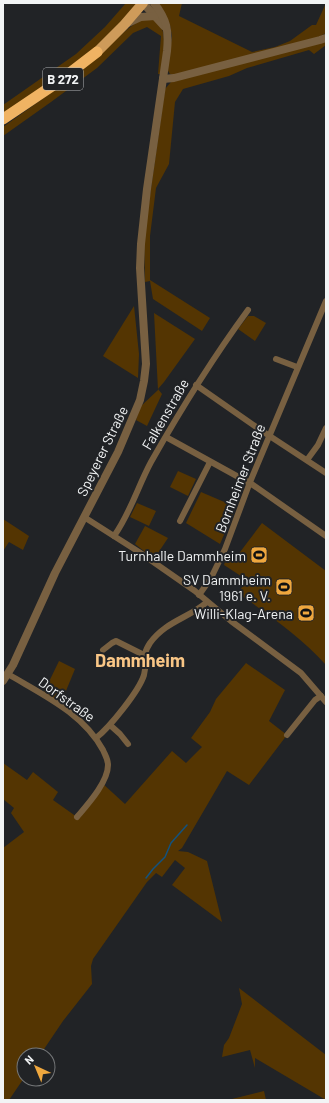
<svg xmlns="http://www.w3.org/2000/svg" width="329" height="1103" font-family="Barlow,sans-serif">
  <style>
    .green { fill: #543502 }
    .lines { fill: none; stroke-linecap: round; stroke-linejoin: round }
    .stream { stroke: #12527f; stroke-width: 1.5 }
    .minor { stroke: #786041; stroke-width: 6 }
    .tertiary { stroke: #786041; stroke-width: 8 }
    .primary { stroke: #ce9b5a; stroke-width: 10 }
    .motorway { stroke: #f0b363; stroke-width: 11 }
    .labels { text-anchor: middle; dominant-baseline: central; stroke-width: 4; stroke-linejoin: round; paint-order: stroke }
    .shield { fill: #212326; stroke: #b3b5b7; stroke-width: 1 }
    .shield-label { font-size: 13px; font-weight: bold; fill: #f2f4f5 }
    .street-label { font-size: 14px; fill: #f2f4f5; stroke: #212326 }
    .poi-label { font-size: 14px; fill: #f2f4f5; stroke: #212326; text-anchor: end }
    .district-label { font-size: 18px; font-weight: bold; fill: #f9c686; stroke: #212326 }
  </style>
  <rect width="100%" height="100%" fill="#212326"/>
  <!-- green -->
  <g class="green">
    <polygon points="126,3 137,3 115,29 80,62 3,115 3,105 76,54 105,27"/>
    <polygon points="158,3 182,3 179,16 252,52 275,47 290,41 312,25 316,25 326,3 326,33 317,38 174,75 170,74 167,69 172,36 170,25"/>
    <path d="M146 18C149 19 153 19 155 20 170 28 162 60 161 74H158L161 36 147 27 133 33 97 68 51 102 3 136V127L45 97 129 28 136 23Z"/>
    <polygon points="326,40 326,45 314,54 309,50 247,68 229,76 183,89 175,102 169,164 156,188 150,236 150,280 210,318 202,331 153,299 150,281 145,282 144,238 165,89 171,82"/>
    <polygon points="134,306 139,354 138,378 103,356"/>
    <polygon points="154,313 195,339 164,382 158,389 162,394 147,426 136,420 140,407 158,390"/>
    <polygon points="248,316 254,316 266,323 255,341 238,329"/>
    <polygon points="178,471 196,479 188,496 170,487"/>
    <polygon points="201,492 236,507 220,544 186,523"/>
    <polygon points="137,503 156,511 149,526 130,517"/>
    <polygon points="3,519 29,536 23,550 9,542 3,551"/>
    <path d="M262 523 326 571V665C300 636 270 616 238 593L247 580 224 565 227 556 234 560Z"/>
    <polygon points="145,526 168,538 154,559 135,544"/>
    <polygon points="59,661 75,669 61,703 44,692"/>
    <polygon points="246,663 285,690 269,721 287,735 249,785 227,771 182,848 178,851 188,852 207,861 222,922 172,885 185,868 175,860 162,877 156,873 147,882 93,959 91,966 92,984 63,1021 40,1055 24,1055 24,1078 9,1100 3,1100 3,848 24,832 11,813 14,808 3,799 3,763 27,780 33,772 58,792 53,800 77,817 102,783 125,804 172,751 186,763 202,747 191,738 210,712 216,699"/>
    <polygon points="239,988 326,1055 326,1100 255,1058 255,1068 250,1050 222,1057 224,1045 229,1038 242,1004"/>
    <polygon points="264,1091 266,1100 233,1100 232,1099"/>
  </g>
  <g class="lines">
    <!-- stream -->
    <polyline class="stream" points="146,878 153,869 165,857 171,843 187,825"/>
    <!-- minor -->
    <g class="minor">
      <polyline points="276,359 297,367"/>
      <polyline points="196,385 259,429 326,473"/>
      <polyline points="166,437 253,485 326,536"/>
      <polyline points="307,460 318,445 326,428"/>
      <polyline points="84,517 139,552 195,591 231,621 301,673 326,702"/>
      <polyline points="180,521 210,462"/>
      <path d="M114 536C130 514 138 486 151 462 181 409 212 359 248 310"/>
      <polyline points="199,595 211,578 225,549 250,482 326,301"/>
      <polyline points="103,650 112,643 116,641 144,655"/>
      <path d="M8 674C43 695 83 713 103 750 105 755 108 759 108 765 108 782 88 804 77 817"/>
      <polyline points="110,725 120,734 128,744"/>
      <polyline points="287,735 315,700 321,696"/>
      <path d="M96 738C110 727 139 691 144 675 148 661 140 658 150 643 166 621 189 618 207 602"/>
    </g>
    <!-- tertiary -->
    <g class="tertiary">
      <polyline points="143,3 164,26"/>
      <polyline points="126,24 141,17 155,16"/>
      <polyline points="163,79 174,78 320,40 326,38"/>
      <path d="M3 681 13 665 55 573 118 452 140 400 144 381 146 364 140 268 141 244 147 189 167 51C169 30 167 20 154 3"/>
    </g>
    <!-- primary -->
    <polyline class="primary" points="97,52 124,25 143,3"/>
    <!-- motorway -->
    <polyline class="motorway" points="3,119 58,82 97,52"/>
  </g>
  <!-- icons -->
  <defs>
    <g id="stadium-square" transform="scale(0.9)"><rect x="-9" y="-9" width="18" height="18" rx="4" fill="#efa73e" stroke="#212326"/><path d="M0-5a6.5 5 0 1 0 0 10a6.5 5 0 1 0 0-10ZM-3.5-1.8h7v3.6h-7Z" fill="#111"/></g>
  </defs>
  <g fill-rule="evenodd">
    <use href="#stadium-square" x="259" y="555"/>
    <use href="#stadium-square" x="284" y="587"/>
    <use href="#stadium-square" x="306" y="613"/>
  </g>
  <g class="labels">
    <!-- shield labels -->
    <rect class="shield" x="43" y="68" width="40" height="22" rx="3"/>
    <g class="shield-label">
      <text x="63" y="79">B 272</text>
    </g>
    <!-- street labels -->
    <g class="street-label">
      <text transform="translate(165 414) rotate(-60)">Falkenstraße</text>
      <text transform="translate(102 451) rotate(-64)">Speyerer Straße</text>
      <text transform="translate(240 478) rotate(-69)">Bornheimer Straße</text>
      <text transform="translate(67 699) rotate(36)">Dorfstraße</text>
    </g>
    <!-- poi labels -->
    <g class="poi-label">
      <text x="246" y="555">Turnhalle Dammheim</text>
      <text x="271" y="579">SV Dammheim<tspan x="271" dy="16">1961 e. V.</tspan></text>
      <text x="293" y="613">Willi-Klag-Arena</text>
    </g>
    <!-- district labels -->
    <g class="district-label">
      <text x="140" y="660">Dammheim</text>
    </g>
  </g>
  <!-- border -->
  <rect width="329" height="1103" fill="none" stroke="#f2f4f5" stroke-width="8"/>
  <!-- north arrow -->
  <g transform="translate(36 1067) rotate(316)"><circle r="19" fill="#212326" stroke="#757779"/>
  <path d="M0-3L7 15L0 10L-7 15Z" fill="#efa73e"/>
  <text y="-6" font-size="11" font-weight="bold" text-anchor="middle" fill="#f2f4f5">N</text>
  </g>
</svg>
